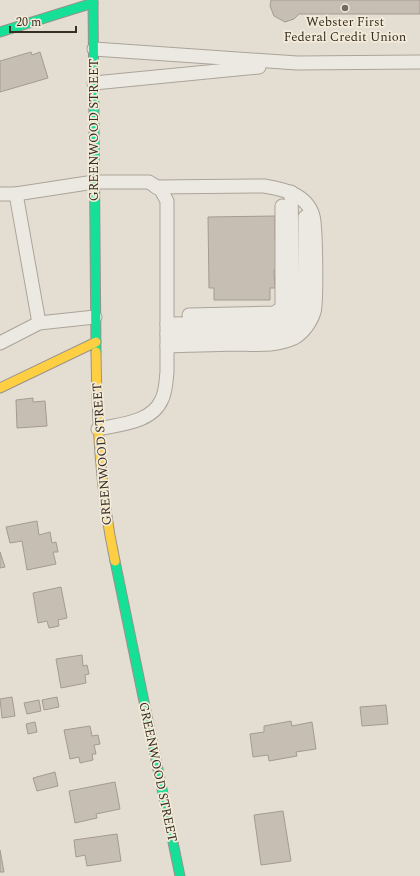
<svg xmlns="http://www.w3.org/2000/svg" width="420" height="876" font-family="Spectral,serif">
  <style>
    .building { fill: #c7beb3; stroke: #a49a91 }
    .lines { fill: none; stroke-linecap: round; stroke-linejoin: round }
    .lane-casing { stroke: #aaa49a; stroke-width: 15 }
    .fast-casing { stroke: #99938a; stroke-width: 11 }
    .slow-casing { stroke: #99938a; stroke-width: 11 }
    .lane { stroke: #ece9e2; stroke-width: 13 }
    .fast { stroke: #16e098; stroke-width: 9 }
    .slow { stroke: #ffcf43; stroke-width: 9 }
    .poi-dot { fill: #746b60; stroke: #f3ebda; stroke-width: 1.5 }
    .labels { text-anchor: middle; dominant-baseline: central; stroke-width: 3.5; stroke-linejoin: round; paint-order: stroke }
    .poi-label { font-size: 13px; fill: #382d22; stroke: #f3ebda }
    .street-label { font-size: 13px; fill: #382d22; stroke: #f3ebda }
  </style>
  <rect width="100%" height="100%" fill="#e4ded2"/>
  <!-- building -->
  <g class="building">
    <polygon points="271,0 420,0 420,14 299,14 294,19 285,22 274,16 270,6"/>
    <polygon points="31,52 32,55 40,52 48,78 0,92 0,61"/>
    <polygon points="275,216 275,239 300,239 300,270 274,270 275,288 270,288 270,300 214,300 214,288 209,288 208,217"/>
    <polygon points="33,398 33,402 45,401 47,426 17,428 16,400"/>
    <polygon points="37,521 39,535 50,532 52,543 56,542 58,552 53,552 56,564 27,570 22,541 10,543 6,527"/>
    <polygon points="0,552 5,567 0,568"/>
    <polygon points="61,587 67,618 58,620 59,626 49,628 47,621 38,623 33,593"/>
    <polygon points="82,655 83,666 87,665 89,674 85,675 86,683 61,688 56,659"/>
    <polygon points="12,697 15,716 2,718 0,699"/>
    <polygon points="57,697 59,707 44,710 42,700"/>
    <polygon points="39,700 41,711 27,714 24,703"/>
    <polygon points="386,705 388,724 362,726 360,707"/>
    <polygon points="291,721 292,726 312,722 316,749 296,752 297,756 269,761 268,755 253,757 250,734 264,732 264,726"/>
    <polygon points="35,722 37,732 28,734 26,724"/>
    <polygon points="90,726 92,736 98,735 100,744 94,745 96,754 92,754 93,760 80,763 79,757 70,759 64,730"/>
    <polygon points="55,772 58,786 37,791 33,778"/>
    <polygon points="115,782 120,809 96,814 97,818 75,823 69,791"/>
    <polygon points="283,811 291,861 261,865 254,815"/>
    <polygon points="117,834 121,861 87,866 85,855 76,857 74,840"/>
    <polygon points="0,850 4,872 0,872"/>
  </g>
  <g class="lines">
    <!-- lane casing -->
    <g class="lane-casing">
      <g id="lane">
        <polyline points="94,49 297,63 420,62"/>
        <polyline points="94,83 259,67"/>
        <path d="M156 187 264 186C283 189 307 194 313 216 316 225 317 303 314 312 311 322 303 333 294 338 275 347 254 344 234 344 212 345 189 345 167 346"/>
        <path d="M0 194H16L94 182H149L161 190 167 201V372C166 380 166 391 162 399 152 423 120 424 98 429"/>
        <polyline points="16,194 39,323"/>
        <polyline points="189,315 274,313 282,308 282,206"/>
        <path d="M167 324 275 323C286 319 291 315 293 303L291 192"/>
        <polyline points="167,334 273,333 286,331 297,323 305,307 305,217"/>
        <polyline points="0,343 39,323 95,317"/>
      </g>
    </g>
    <!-- fast casing -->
    <g class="fast-casing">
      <g id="fast">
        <polyline points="93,0 96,352"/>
        <polyline points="0,32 93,3"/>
        <polyline points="115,561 180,876"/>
      </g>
    </g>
    <!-- slow casing -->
    <g class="slow-casing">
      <g id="slow">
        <path d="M96 352C97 422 100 492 115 561"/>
        <polyline points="0,388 96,342"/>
      </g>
    </g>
    <!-- lane -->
    <use href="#lane" class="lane"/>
    <!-- fast -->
    <use href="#fast" class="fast"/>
    <!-- slow -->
    <use href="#slow" class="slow"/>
  </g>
  <!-- markers -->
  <circle class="poi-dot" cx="345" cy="8" r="4"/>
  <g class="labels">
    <!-- poi labels -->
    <g class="poi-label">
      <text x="345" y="22">Webster First<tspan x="345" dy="15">Federal Credit Union</tspan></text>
    </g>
    <!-- street labels -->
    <g class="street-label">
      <text transform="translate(94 130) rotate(-90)">GREENWOOD STREET</text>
      <text transform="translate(102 454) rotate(-94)">GREENWOOD STREET</text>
      <text transform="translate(158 772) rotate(78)">GREENWOOD STREET</text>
    </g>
  </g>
  <!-- scale -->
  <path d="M10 26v6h66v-6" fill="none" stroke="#382d22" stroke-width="2"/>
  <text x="16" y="26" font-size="12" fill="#382d22" stroke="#f3ebda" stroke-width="3" paint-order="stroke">20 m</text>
</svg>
